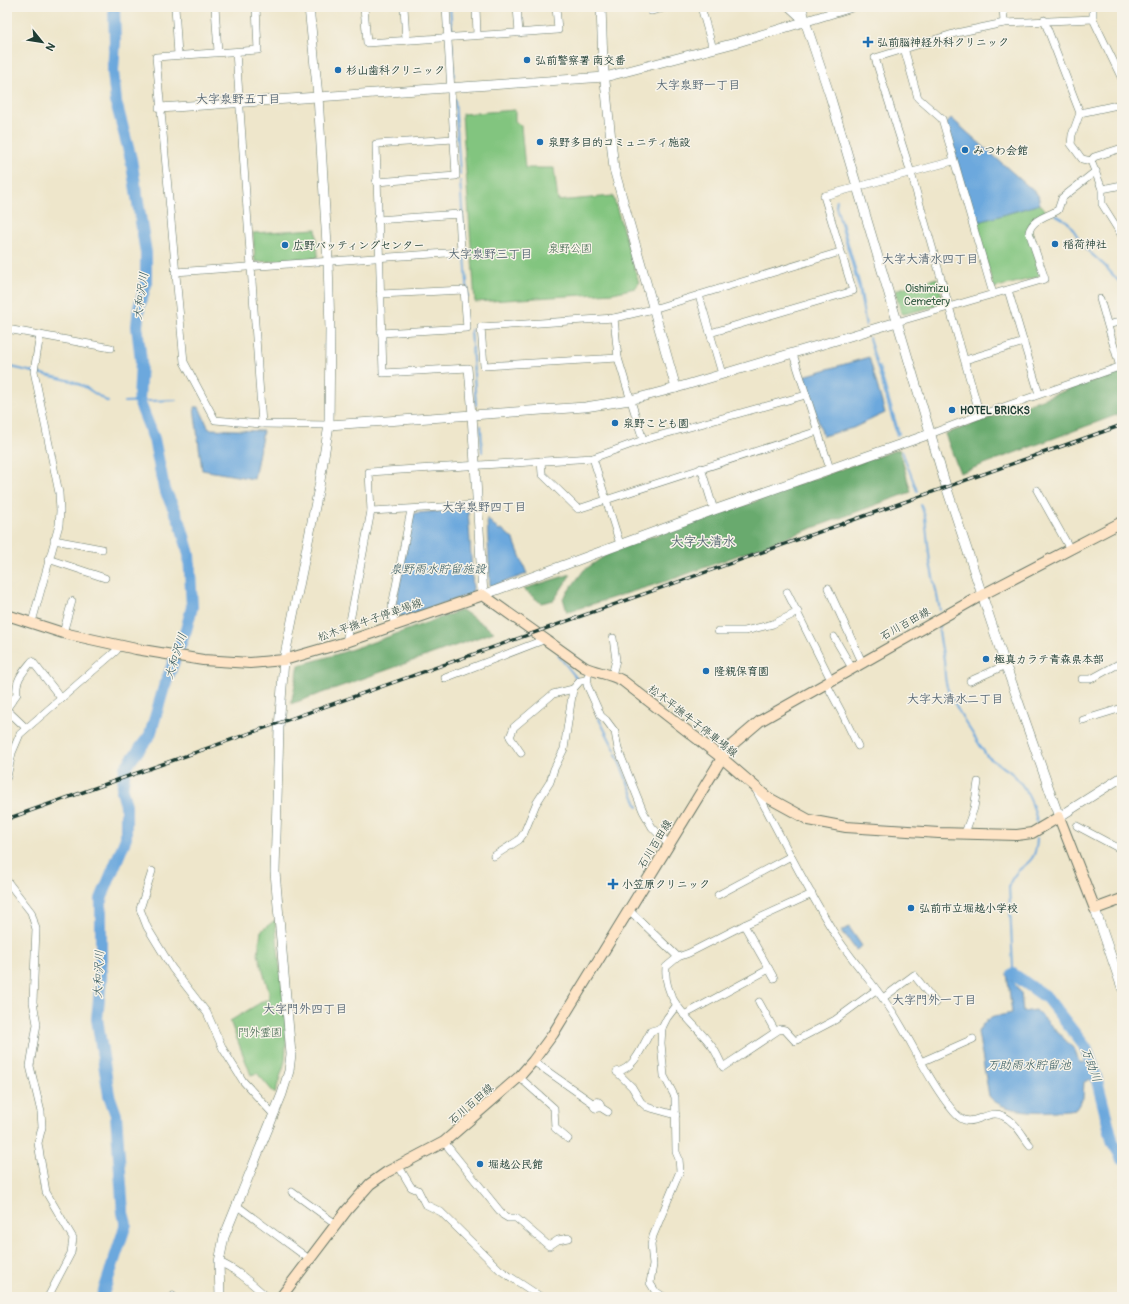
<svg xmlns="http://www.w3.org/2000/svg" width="1129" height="1304" font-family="Pangolin,'Klee One',sans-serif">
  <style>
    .green { fill: #82c57f; stroke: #50815a }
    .forest { fill: #69aa6e; stroke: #447451 }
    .water { fill: #6ca8dd; stroke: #467288 }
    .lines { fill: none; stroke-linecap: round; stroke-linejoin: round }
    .stream { stroke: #6ca8dd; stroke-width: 2 }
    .river { stroke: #6ca8dd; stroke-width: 12 }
    .minor-casing { stroke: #677869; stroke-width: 8 }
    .tertiary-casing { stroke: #677869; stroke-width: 10 }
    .secondary-casing { stroke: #677869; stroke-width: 12 }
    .minor { stroke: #fff; stroke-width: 7 }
    .tertiary { stroke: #fff; stroke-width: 9 }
    .secondary { stroke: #fee4c6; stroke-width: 10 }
    .rail-casing { stroke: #1f3d34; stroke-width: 3.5 }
    .rail { stroke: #f7f3e8; stroke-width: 2; stroke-dasharray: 6; stroke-linecap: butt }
    .poi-dot { fill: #1f6fb2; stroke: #f7f3e8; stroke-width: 1.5 }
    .labels { text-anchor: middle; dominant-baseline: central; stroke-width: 3; stroke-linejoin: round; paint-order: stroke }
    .poi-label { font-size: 11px; font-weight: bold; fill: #1f3d34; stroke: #f7f3e8; text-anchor: start }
    .park-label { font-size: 11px; fill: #385f47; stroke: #f7f3e8 }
    .street-label { font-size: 11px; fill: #1f3d34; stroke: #f7f3e8 }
    .neighbourhood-label { font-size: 12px; font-weight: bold; fill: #586975; stroke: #f7f3e8 }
    .water-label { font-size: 12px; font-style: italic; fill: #32585e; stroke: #f7f3e8 }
    .quarter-label { font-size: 13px; font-weight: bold; fill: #586975; stroke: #f7f3e8 }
  </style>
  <rect width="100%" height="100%" fill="#f7f3e8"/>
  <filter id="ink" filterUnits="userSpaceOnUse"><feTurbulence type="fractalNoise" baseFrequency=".025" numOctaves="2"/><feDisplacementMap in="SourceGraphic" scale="8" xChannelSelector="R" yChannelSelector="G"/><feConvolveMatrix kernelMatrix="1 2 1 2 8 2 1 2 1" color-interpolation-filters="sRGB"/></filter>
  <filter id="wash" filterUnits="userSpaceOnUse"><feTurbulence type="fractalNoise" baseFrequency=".012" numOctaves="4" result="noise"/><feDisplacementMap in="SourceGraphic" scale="16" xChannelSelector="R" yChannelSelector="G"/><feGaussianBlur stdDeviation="0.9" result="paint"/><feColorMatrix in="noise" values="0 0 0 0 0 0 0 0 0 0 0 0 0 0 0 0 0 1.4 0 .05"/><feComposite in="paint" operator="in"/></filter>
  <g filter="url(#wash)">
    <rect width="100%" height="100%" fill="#eee6cb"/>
    <!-- green -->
    <g class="green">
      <polygon points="515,110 515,121 521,126 525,168 554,168 558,201 613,196 639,283 635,288 613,293 475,302 462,114"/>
      <polygon points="1040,204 1047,213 1030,223 1040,274 1038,277 994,288 975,223"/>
      <polygon points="316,229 318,256 316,258 257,262 255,261 253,233"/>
      <polygon points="937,278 943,301 941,305 904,314 901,313 895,290"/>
      <polygon points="275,920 287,1031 285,1061 275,1094 257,1073 251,1075 230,1021 265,1000 269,1001 269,992 258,954 261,931"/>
    </g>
    <!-- forest -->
    <g class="forest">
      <polygon points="1122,370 1122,413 960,473 945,434"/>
      <polygon points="899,449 911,492 676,578 567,612 563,598 584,570 615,549 754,502 779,491"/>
      <polygon points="571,574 554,600 541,603 523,589"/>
      <path d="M462 610 494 632 291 704 299 665C354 651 408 629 462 610Z"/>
    </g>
    <!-- water -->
    <g class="water">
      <polygon points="951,118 1038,195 1040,204 975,223 946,123"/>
      <polygon points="869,357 885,413 853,428 823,436 804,376"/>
      <polygon points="194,407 199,407 209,429 263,431 254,479 202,470"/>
      <polygon points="468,509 473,589 471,594 401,618 400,605 396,604 413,514 416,513"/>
      <polygon points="487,518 499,531 502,529 514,540 527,574 492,586 490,585"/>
      <polygon points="849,927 862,946 856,950 842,931"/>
      <path d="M1007 973 1021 993 1023 1012 1036 1010 1075 1050 1079 1062 1088 1063 1091 1079 1084 1082 1083 1098 1076 1109C1054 1112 1004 1116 989 1096L978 1032C987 1015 995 1017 1012 1013Z"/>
    </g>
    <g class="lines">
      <!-- stream -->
      <g class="stream">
        <polyline points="450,7 452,32"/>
        <polyline points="452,43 454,76"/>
        <polyline points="455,99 460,175"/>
        <polyline points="460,181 465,250"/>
        <polyline points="837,200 836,206 859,288 866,326"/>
        <polyline points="1056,215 1068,222 1086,249 1105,266 1122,285"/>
        <polyline points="842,223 860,286 863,305"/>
        <polyline points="465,256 468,297"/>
        <polyline points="471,330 476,405"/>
        <polyline points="869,338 897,435"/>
        <polyline points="7,366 72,381 85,387 108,402"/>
        <polyline points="879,367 899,434"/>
        <polyline points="124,402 176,400"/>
        <polyline points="481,426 482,452"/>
        <polyline points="902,451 917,491"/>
        <polyline points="921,505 925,517 930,563 940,610"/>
        <path d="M939 626C939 638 942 648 944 660 945 669 944 678 947 687 956 711 973 733 986 755 993 762 1001 765 1009 771 1024 782 1035 806 1037 824"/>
        <polyline points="558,655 578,680"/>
        <polyline points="598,717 615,750"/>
        <polyline points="616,754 638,807"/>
        <path d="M1014 988 1009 885C1019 860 1036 870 1037 838"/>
        <polyline points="1089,1071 1094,1069"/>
      </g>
      <!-- river -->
      <g class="river">
        <polyline points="1013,974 1047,998 1086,1048 1094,1069 1113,1143 1122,1158"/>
        <polyline points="102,1297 126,1224 123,1213 116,1115 109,1095 97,1019 101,979 101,899 126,838 126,805 122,791 125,768 150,735 164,687 186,630 192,607 189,554 180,522 164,488 154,439 139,401 141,361 137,326 139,307 146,285 146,253 131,159 116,102 113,71 115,42 114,7"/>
      </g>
    </g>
  </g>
  <g filter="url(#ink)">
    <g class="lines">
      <!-- minor casing -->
      <g class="minor-casing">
        <g id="minor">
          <polyline points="175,7 178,55"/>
          <polyline points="215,7 218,52"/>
          <polyline points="256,7 258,50 156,57 184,362 215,420 262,424 329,425"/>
          <polyline points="364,7 367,43 558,30 556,7"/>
          <polyline points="404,7 406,40"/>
          <polyline points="476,7 477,35"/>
          <polyline points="517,7 519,33"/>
          <polyline points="651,7 651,11 667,7"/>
          <polyline points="701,7 713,49"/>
          <polyline points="1003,7 1004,23"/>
          <polyline points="1093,7 1093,19 1122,79"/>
          <polyline points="1044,20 1080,113 1072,135 1071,144 1082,159 1091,161 1102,189 1102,204 1122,236"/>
          <polyline points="904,48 918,98 942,119 993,294"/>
          <polyline points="236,52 262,424"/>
          <polyline points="1080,113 1122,104"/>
          <polyline points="454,139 376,144 383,373 468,368 472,415"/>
          <polyline points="1091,161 1094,157 1122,148"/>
          <polyline points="376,182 456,176 446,7"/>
          <polyline points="1102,189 1122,185"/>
          <polyline points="175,272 461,252 459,214 377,220"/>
          <polyline points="1008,290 1039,394"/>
          <polyline points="380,294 464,290 467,328 381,333"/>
          <polyline points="699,295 722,374"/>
          <polyline points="1100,299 1120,367"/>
          <polyline points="614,318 618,358 643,440"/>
          <path d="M897 322 1045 279 1029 232C1032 219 1048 216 1058 210L1062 198 1096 171"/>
          <polyline points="1108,325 1122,321"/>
          <polyline points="7,329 111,348"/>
          <polyline points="710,333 853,291 824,196 953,161"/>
          <polyline points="793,354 830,469"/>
          <polyline points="618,358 484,366 481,327 614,318 653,309 840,252"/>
          <polyline points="965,360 1024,342"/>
          <polyline points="980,415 911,173 875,58 956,33 1004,23 1093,19"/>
          <polyline points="930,434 980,415 1122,366"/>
          <polyline points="593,458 620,544"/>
          <polyline points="541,461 542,474 578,509 818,431"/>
          <polyline points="701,468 714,510"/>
          <polyline points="1037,490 1070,549"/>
          <polyline points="371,511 476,505"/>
          <polyline points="54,540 102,549"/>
          <polyline points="48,559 105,578"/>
          <polyline points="828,588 862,662"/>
          <polyline points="787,592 831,680"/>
          <polyline points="32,622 59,525 60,511 59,493 34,371 40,335"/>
          <polyline points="394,624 392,606 411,510"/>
          <polyline points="718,631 745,631 773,624 798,612"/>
          <polyline points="63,633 72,601"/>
          <polyline points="834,637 852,668"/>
          <polyline points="346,642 371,511 369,472 593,458 643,440 806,395"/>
          <polyline points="612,675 616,660 613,638"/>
          <polyline points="588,676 587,685 601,716 606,720 615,732 618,749 643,811 652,827 669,845"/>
          <polyline points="445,678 546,639"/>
          <polyline points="1082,679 1091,679 1122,662"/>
          <polyline points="970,681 1006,665"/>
          <polyline points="826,683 843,715 858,746"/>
          <path d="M7 708 17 694C15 680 23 672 32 661L61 698"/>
          <polyline points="7,710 26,728"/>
          <polyline points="1083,720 1122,708"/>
          <polyline points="521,753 510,737 514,727 553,694 573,689"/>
          <polyline points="7,777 12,753 20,734 116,651 120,646"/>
          <path d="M756 790C781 837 805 886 833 931 852 962 878 988 897 1019 916 1050 930 1083 954 1112 972 1134 985 1107 1003 1116 1015 1121 1022 1135 1030 1145"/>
          <polyline points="1077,826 1122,850"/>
          <polyline points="965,833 974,808 978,782"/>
          <polyline points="494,856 519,840 524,833 536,804 550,782 554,769 564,749 573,689 580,681 586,680"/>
          <polyline points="152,871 140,909 147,927 172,968 207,1013 223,1049 243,1081 274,1115"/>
          <polyline points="7,881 31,912 36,929 33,1002 37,1024 30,1066 41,1112 42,1127 38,1143 46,1192 73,1238 71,1253 48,1297"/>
          <path d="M812 894 744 925 689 953 678 957 666 967C663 1002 692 1020 711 1045 716 1051 719 1059 723 1067L780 1029 785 1030 795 1041 835 1020 876 990"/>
          <polyline points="718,895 791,856"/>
          <polyline points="629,910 678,957"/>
          <polyline points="744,925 774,978"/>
          <polyline points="883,998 914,975 936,1003"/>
          <polyline points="759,1002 775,1031"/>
          <polyline points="684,1015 769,969"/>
          <polyline points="533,1061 594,1104"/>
          <polyline points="921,1062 973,1039"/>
          <polyline points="617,1072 632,1087 641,1102 647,1107 676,1115"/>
          <path d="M617 1072C636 1067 641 1048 651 1031L662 1028"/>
          <polyline points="519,1077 554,1108 555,1128 568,1139"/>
          <circle cx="597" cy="1105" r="3.5"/>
          <polyline points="600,1107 608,1112"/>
          <polyline points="444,1142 503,1215 508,1218 516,1218 549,1246 558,1240 569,1238"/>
          <polyline points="398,1165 411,1187 418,1190 425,1204 441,1212 500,1270 541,1297"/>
          <polyline points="292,1192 336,1224"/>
          <polyline points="236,1205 309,1259"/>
          <path d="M219 1262C238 1270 252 1284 267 1297"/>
          <polyline points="173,1296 174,1297"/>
          <polyline points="664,1297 655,1291 650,1283 653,1265 651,1245 653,1236 680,1171 679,1159 676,1152 675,1097 664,1076 661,1043 662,1028 667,1018 676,1006"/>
        </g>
      </g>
      <!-- tertiary casing -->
      <g class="tertiary-casing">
        <g id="tertiary">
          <polyline points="601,7 603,62 614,169 676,388"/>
          <polyline points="790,7 805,21"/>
          <polyline points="802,7 805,21 831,99 946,486 1001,652 1059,817 1122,777"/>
          <polyline points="160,108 605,77 735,43 852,7"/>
          <polyline points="472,415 483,595 714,510 930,434"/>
          <polyline points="329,425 585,407 630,400 676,388 897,322"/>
          <polyline points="1095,909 1122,988"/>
          <polyline points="220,1297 219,1262 224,1237 282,1094 289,1071 291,1054 275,872 279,728 284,660 319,487 329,425 330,330 328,261 318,96 309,7"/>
        </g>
      </g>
      <!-- secondary casing -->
      <g class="secondary-casing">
        <g id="secondary">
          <path d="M7 615 63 633 136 649 203 660 250 663 284 660 346 642 483 595 584 667C596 673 609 673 623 681L722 758 767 797 809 820 846 827 939 833 1017 835 1032 833 1059 817 1095 909 1122 899"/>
          <polyline points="281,1297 347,1210 370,1184 387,1172 444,1142 519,1077 533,1061 553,1034 722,758 733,744 760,721 982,595 1122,522"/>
        </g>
      </g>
      <!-- minor -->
      <use href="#minor" class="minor"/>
      <!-- tertiary -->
      <use href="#tertiary" class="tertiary"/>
      <!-- secondary -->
      <use href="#secondary" class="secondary"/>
      <!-- rail casing -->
      <g class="rail-casing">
        <polyline id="rail" points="7,819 1122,425"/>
      </g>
      <!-- rail -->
      <use href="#rail" class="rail"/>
    </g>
  </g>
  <!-- markers -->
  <g class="poi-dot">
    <path d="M866 36h4v4h4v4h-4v4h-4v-4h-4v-4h4z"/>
    <circle cx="527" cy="60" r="4"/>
    <circle cx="338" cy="70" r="4"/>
    <circle cx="540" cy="142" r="4"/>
    <circle cx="965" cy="150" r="4"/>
    <circle cx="1055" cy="244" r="4"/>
    <circle cx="285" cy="245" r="4"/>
    <circle cx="952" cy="410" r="4"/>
    <circle cx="615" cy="423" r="4"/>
    <circle cx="986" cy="659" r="4"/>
    <circle cx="706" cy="671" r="4"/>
    <path d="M611 878h4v4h4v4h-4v4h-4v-4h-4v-4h4z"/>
    <circle cx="911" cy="908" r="4"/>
    <circle cx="480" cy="1164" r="4"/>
  </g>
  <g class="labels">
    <!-- poi labels -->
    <g class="poi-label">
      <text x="877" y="42">弘前脳神経外科クリニック</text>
      <text x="535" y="60">弘前警察署 南交番</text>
      <text x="346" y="70">杉山歯科クリニック</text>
      <text x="548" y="142">泉野多目的コミュニティ施設</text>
      <text x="973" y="150">みつわ会館</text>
      <text x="1063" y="244">稲荷神社</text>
      <text x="293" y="245">広野バッティングセンター</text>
      <text x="960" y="410">HOTEL BRICKS</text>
      <text x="623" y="423">泉野こども園</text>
      <text x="994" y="659">極真カラテ青森県本部</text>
      <text x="714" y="671">隆親保育園</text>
      <text x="622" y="884">小笠原クリニック</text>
      <text x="919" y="908">弘前市立堀越小学校</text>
      <text x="488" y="1164">堀越公民館</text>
    </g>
    <!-- park labels -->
    <g class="park-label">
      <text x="570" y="248">泉野公園</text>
      <text x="927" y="288">Oishimizu<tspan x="927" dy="13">Cemetery</tspan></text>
      <text x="260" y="1032">門外霊園</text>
    </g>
    <!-- street labels -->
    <g class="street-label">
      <text transform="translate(370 620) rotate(-19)">松木平撫牛子停車場線</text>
      <text transform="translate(905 624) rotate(-29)">石川百田線</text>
      <text transform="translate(693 721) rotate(38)">松木平撫牛子停車場線</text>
      <text transform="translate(655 844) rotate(-59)">石川百田線</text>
      <text transform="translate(471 1104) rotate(-41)">石川百田線</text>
    </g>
    <!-- neighbourhood labels -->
    <g class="neighbourhood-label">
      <text x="698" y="85">大字泉野一丁目</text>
      <text x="238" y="99">大字泉野五丁目</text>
      <text x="490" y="254">大字泉野三丁目</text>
      <text x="930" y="259">大字大清水四丁目</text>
      <text x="484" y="507">大字泉野四丁目</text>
      <text x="955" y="699">大字大清水二丁目</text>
      <text x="934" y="1000">大字門外一丁目</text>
      <text x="305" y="1009">大字門外四丁目</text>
    </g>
    <!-- water labels -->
    <g class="water-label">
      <text transform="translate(141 296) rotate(-82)">大和沢川</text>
      <text x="438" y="569">泉野雨水貯留施設</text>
      <text transform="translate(176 656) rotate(-72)">大和沢川</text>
      <text transform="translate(99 974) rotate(-87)">大和沢川</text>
      <text x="1029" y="1065">万助雨水貯留池</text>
      <text transform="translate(1091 1065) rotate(70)">万助川</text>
    </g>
    <!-- quarter labels -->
    <g class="quarter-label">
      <text x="703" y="542">大字大清水</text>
    </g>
  </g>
  <!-- margin -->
  <rect width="1129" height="1304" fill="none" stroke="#f7f3e8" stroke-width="24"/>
  <!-- north arrow -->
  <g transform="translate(42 42) rotate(120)" stroke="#f7f3e8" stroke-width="3" paint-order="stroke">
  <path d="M0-3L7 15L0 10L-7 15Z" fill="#1f3d34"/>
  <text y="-6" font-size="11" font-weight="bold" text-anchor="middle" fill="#1f3d34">N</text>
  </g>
</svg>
